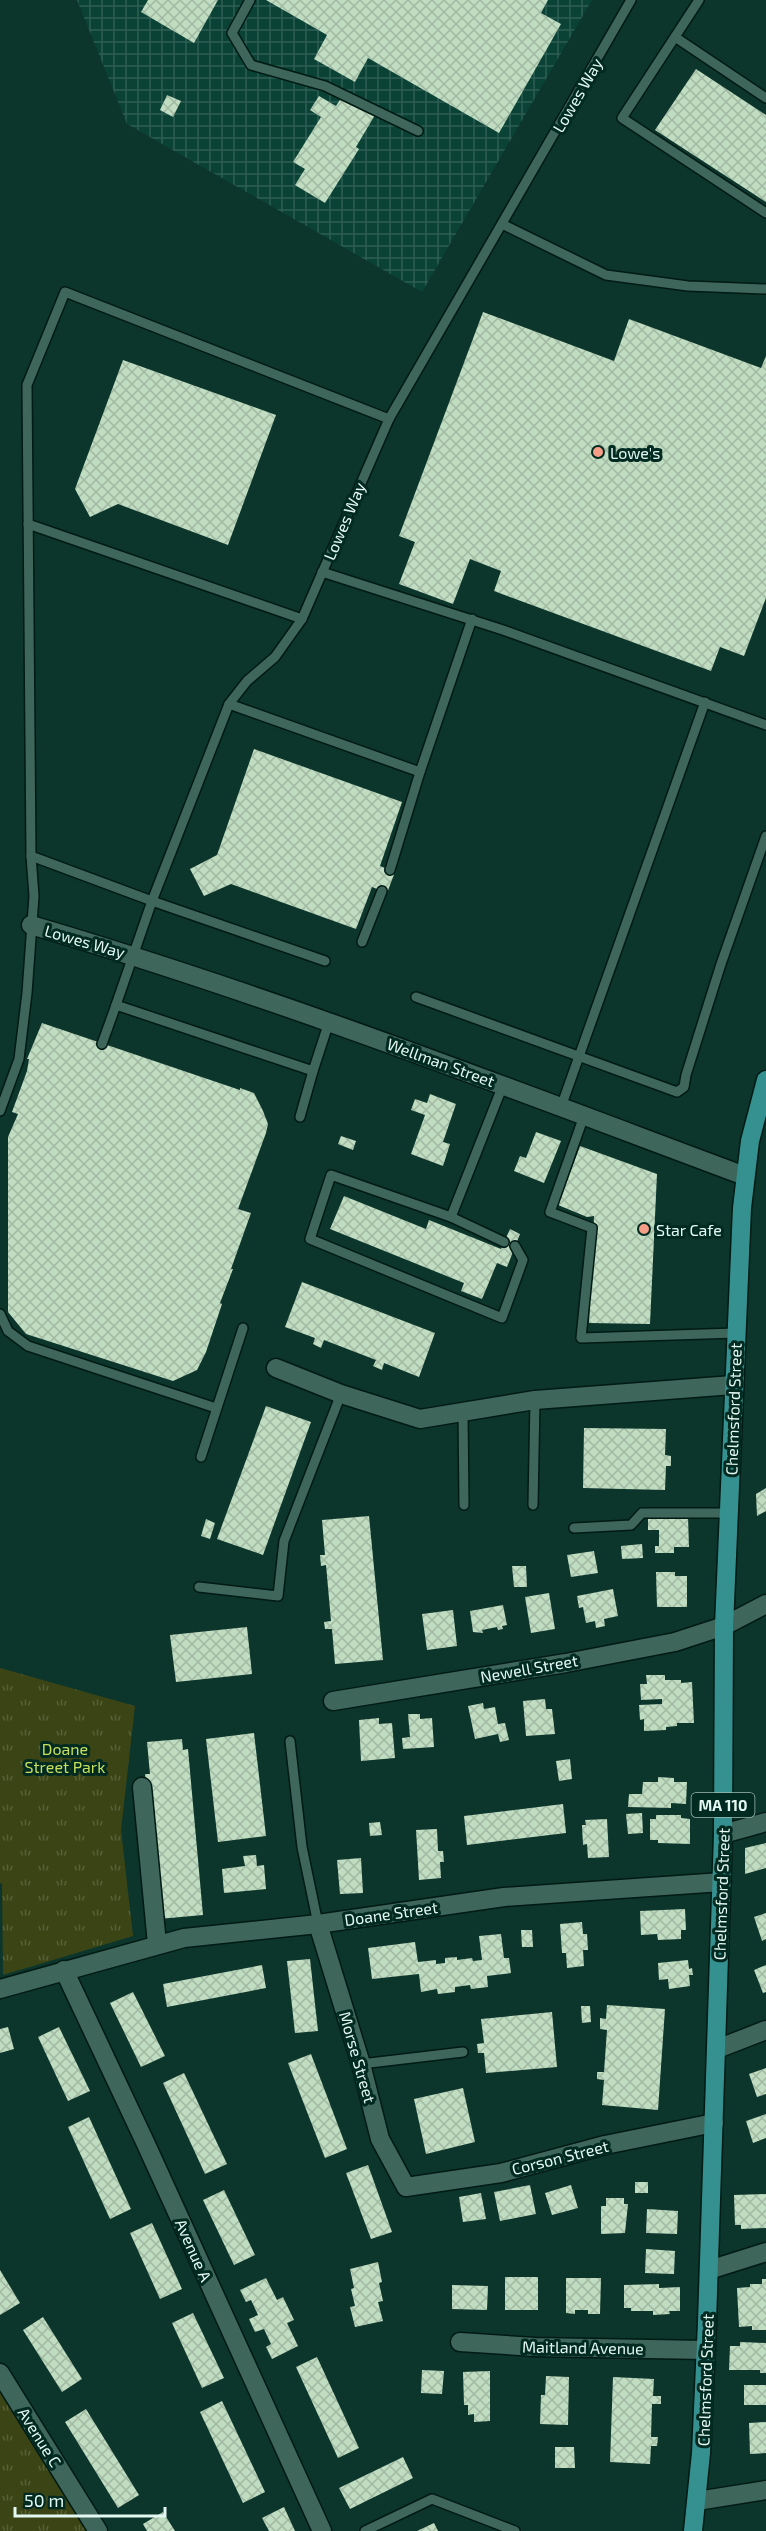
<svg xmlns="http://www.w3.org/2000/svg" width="766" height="2531" font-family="'Exo 2',sans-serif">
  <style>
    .industrial { fill: url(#industrial-grid) }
    .park { fill: url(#park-tufts) }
    .building { fill: url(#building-cross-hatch) }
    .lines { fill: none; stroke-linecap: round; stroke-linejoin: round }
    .lane-casing { stroke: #001b14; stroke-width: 12 }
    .street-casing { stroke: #001b14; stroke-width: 21 }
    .primary-casing { stroke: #001b14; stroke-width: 21 }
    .lane { stroke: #3f665b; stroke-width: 9 }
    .street { stroke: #3f665b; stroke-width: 18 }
    .primary { stroke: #359090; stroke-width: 18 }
    .poi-dot { fill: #f49e88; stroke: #012b21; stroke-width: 2 }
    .labels { text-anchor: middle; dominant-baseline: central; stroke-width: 6; stroke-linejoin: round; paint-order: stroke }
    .shield { fill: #012b21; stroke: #9fbab3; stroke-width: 1.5 }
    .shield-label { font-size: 15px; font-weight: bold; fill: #e3f8f1 }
    .street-label { font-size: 16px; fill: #e3f8f1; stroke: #012b21 }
    .poi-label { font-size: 16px; fill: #e3f8f1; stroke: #012b21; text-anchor: start }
    .park-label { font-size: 16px; fill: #c7df5a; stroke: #012b21 }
  </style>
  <defs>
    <pattern id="industrial-grid" width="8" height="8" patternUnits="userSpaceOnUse" patternTransform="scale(1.5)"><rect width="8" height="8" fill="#0b4236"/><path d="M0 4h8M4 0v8" fill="none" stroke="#2e5e54"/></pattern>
    <pattern id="park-tufts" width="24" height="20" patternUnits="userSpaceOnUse" patternTransform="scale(1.5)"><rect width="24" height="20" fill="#3b4414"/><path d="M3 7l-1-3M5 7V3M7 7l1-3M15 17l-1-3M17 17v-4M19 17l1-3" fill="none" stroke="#576037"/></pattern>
    <pattern id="building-cross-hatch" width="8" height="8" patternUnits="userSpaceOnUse" patternTransform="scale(1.5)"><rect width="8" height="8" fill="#c0dcc1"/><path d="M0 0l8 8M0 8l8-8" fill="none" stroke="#a1b8a3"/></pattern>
  </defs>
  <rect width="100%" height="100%" fill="#0c352b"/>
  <!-- industrial -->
  <polygon class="industrial" points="77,0 592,0 422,292 127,124"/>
  <!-- park -->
  <g class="park">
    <polygon points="0,1668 135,1706 121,1830 133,1936 3,1975 2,1884 0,1883"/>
    <polygon points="0,2373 98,2531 0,2531"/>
  </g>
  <!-- building -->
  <g class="building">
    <polygon points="148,0 218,0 194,43 141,12"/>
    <polygon points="266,0 548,0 541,13 561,24 499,133 368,58 355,82 314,59 327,35"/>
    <polygon points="696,69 766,115 766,202 655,130"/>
    <polygon points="167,95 181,101 173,117 160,110"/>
    <polygon points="343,95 375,115 356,147 359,149 325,203 295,185 305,169 293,162 321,117 310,110 319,96 336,106"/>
    <polygon points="483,312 614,361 629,319 761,368 766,356 766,598 744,656 720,647 711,671 494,591 501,571 470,559 453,604 399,584 415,542 399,536"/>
    <polygon points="123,360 276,415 228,545 118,504 90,517 75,489"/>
    <polygon points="254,749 402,802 380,866 395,872 387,893 372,887 356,929 231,884 204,896 190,869 217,855"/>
    <polygon points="42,1023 240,1090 240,1088 254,1093 263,1111 268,1124 266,1133 238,1209 251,1213 231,1269 233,1269 220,1303 222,1304 206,1352 197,1370 173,1381 26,1334 8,1312 8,1137 18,1114 12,1112 27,1071 29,1059 27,1059"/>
    <polygon points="430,1094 456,1104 443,1142 450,1144 443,1166 411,1154 425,1115 411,1110 415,1099 427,1103"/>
    <polygon points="536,1132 561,1141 544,1183 514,1171 520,1156 526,1158"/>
    <polygon points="341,1136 356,1141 353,1150 338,1144"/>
    <polygon points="580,1146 657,1174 650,1324 589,1323 594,1216 587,1217 558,1205"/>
    <polygon points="344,1196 426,1229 429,1220 501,1249 510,1229 520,1234 507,1267 497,1263 482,1299 461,1291 464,1283 330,1229"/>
    <polygon points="302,1282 435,1333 419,1377 384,1363 382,1370 373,1366 376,1360 324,1340 321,1348 313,1344 315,1338 285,1327"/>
    <polygon points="266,1406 311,1422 263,1555 217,1539"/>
    <polygon points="584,1428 666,1429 665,1455 671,1456 671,1466 666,1466 665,1490 583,1488"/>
    <polygon points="766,1488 766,1511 757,1516 756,1494"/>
    <polygon points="369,1516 383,1660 335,1664 332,1629 325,1629 324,1622 331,1621 326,1565 321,1566 320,1555 325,1555 322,1520"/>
    <polygon points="688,1516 689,1547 674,1547 674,1553 655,1553 655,1546 659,1546 659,1530 648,1530 648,1517"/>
    <polygon points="206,1519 215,1523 210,1539 201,1536"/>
    <polygon points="642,1544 643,1558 622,1559 621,1546"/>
    <polygon points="594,1551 598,1573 571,1577 567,1555"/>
    <polygon points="512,1566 526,1566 527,1587 514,1587"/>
    <polygon points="656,1572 675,1572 675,1576 687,1576 687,1607 657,1607"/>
    <polygon points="613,1589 618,1616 604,1619 605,1626 596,1628 595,1621 586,1623 583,1607 579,1608 577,1596"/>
    <polygon points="549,1593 555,1629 531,1633 525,1597"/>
    <polygon points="503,1605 507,1625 502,1626 503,1629 498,1630 497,1627 482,1630 483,1633 473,1632 470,1611"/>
    <polygon points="453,1610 457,1646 427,1650 422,1614"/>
    <polygon points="247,1627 252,1674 176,1682 170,1635"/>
    <polygon points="646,1675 665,1675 665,1680 681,1680 681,1683 692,1682 694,1723 677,1723 677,1726 666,1727 666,1730 644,1731 644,1719 640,1720 639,1705 662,1704 662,1699 641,1700 640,1684 647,1684"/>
    <polygon points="545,1699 546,1709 552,1709 555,1734 526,1736 523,1701"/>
    <polygon points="483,1703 484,1709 495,1707 498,1724 505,1723 509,1740 500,1742 498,1734 475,1739 468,1706"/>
    <polygon points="408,1714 420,1714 420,1719 432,1718 434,1747 403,1749 402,1738 410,1737"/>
    <polygon points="379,1718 379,1724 392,1723 395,1758 361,1761 359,1720"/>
    <polygon points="254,1733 266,1836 218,1842 206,1739"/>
    <polygon points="182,1739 183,1750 188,1749 203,1915 159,1919 145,1774 150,1774 147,1742"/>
    <polygon points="570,1759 572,1779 559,1781 556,1761"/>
    <polygon points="658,1777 674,1778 674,1782 687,1782 686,1804 671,1803 671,1808 628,1807 629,1794 642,1794 643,1782 658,1782"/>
    <polygon points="563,1804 566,1833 467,1845 464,1816"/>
    <polygon points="642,1813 643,1833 628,1834 626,1814"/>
    <polygon points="656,1815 681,1815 681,1818 690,1819 690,1844 658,1843 658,1840 650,1840 650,1819 656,1819"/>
    <polygon points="607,1819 609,1857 588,1858 587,1844 583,1845 582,1825 586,1825 585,1820"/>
    <polygon points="380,1822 382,1835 370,1836 369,1823"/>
    <polygon points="437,1829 438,1851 443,1851 444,1862 440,1862 441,1878 419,1880 416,1830"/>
    <polygon points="766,1843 766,1868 745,1874 745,1848"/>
    <polygon points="256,1855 257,1866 264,1865 266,1889 224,1893 222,1869 245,1866 243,1856"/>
    <polygon points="361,1858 363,1893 340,1894 337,1860"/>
    <polygon points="685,1909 686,1930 681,1930 681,1939 658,1940 657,1934 641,1935 640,1911"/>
    <polygon points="766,1913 766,1939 762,1941 754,1917"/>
    <polygon points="582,1922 583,1934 587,1934 588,1950 583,1950 584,1966 567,1968 566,1953 562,1953 560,1924"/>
    <polygon points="521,1930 532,1930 533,1947 522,1947"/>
    <polygon points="501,1934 504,1958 509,1958 511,1973 487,1976 488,1987 471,1989 470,1985 455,1987 455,1992 438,1994 437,1989 421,1992 419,1974 372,1979 368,1948 415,1942 418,1962 436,1960 436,1964 445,1963 445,1958 457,1957 457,1960 472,1958 473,1961 482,1960 479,1936"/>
    <polygon points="310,1959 318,2031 295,2033 287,1961"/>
    <polygon points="688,1960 689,1969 692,1968 693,1975 689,1975 690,1986 669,1989 668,1979 659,1980 658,1963"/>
    <polygon points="262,1965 266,1988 167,2007 163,1984"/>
    <polygon points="766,1965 766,1992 763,1993 754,1970"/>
    <polygon points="133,1992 165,2056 141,2067 110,2003"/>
    <polygon points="607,2005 665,2009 658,2110 602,2105 604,2080 597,2079 597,2072 604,2072 607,2030 600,2029 600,2018 606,2019"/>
    <polygon points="581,2006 590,2006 591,2022 582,2023"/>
    <polygon points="552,2012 557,2067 486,2073 484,2053 478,2053 477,2044 484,2043 481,2019"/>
    <polygon points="8,2027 14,2049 0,2053 0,2029"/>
    <polygon points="59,2027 90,2091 68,2101 38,2037"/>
    <polygon points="311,2054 347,2149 325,2158 288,2063"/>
    <polygon points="766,2068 766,2094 757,2097 749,2074"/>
    <polygon points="184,2073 227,2164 205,2174 163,2083"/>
    <polygon points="463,2088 475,2142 426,2154 414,2099"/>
    <polygon points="766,2114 766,2138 753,2143 746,2121"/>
    <polygon points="89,2117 131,2209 110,2219 68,2127"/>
    <polygon points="368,2165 392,2232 371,2239 346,2173"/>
    <rect x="635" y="2182" width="13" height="11"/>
    <polygon points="530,2185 536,2214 500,2221 494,2192"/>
    <polygon points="571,2185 578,2208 552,2215 545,2193"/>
    <polygon points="224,2190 255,2255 234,2265 203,2200"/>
    <polygon points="481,2193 486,2219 463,2222 459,2197"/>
    <polygon points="766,2194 766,2228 741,2229 741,2225 735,2225 734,2195"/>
    <polygon points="606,2198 624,2198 624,2204 628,2204 625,2233 601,2234 601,2206 606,2206"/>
    <polygon points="647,2209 678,2211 677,2234 646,2233"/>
    <polygon points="152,2223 182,2289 160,2299 130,2233"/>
    <polygon points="646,2249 675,2251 674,2274 645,2273"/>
    <polygon points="378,2262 382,2282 379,2283 383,2301 378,2302 383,2321 355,2327 350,2307 355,2306 351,2289 354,2288 350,2269"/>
    <polygon points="0,2270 20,2303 0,2315"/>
    <rect x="505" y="2277" width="33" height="33"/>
    <polygon points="266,2278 277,2300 283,2297 294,2320 287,2323 298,2346 272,2359 266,2347 271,2344 264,2329 255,2332 249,2319 258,2315 251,2300 246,2302 240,2290"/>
    <polygon points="566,2278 601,2278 600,2314 588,2314 588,2310 575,2310 575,2314 566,2313"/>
    <polygon points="762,2279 766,2279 766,2330 752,2330 752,2326 739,2327 737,2288 750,2287 750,2284 762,2284"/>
    <polygon points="659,2284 659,2288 680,2287 680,2311 669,2311 670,2314 653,2315 653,2311 631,2311 631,2308 624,2308 624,2285"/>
    <polygon points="452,2285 488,2286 487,2310 452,2309"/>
    <polygon points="193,2313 224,2378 202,2388 172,2323"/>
    <polygon points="43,2317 82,2379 62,2392 23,2330"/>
    <polygon points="740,2342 766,2343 766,2373 760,2373 760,2370 729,2370 730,2346 740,2346"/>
    <polygon points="317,2357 359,2448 338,2458 296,2367"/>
    <polygon points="422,2370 444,2371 442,2394 421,2393"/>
    <polygon points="490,2371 490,2421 474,2422 474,2414 468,2415 468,2405 464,2405 463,2372"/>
    <polygon points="546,2376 569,2377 568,2425 540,2424 541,2395 545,2395"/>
    <polygon points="613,2377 654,2379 653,2396 661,2396 661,2404 652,2404 651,2437 658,2437 657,2446 651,2446 650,2464 610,2462"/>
    <rect x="744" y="2385" width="22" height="20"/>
    <polygon points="222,2401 265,2492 243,2503 200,2412"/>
    <polygon points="86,2409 139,2495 118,2508 65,2422"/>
    <polygon points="766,2422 766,2453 750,2454 749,2423"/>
    <polygon points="555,2447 574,2447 575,2468 555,2468"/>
    <polygon points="403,2457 413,2478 350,2509 339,2488"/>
    <polygon points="284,2507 295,2531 269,2531 262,2518"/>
    <polygon points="163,2512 175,2531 147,2531 143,2524"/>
    <polygon points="434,2523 438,2531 417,2531"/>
  </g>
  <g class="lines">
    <!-- lane casing -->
    <g class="lane-casing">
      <g id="lane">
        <polyline points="250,0 232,33 251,65 325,86 418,131"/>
        <polyline points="699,0 622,118 766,213"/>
        <polyline points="675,37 766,98"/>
        <polyline points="502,224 606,275 688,286 766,289"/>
        <polyline points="28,524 302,619"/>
        <polyline points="322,572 503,630 766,725"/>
        <polyline points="229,704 420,772"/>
        <polyline points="31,856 152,901 325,961"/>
        <polyline points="390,870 420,772 472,619"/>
        <polyline points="362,942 382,891"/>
        <polyline points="416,997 677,1092 684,1087 686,1075 721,964 766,836"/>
        <polyline points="329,1022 313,1071 116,1005 152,901 229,704 247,681 275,657 302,619 389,419 631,0"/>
        <polyline points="102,1044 116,1005"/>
        <polyline points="503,1085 451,1217 331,1175 310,1239 502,1318 523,1260 515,1246"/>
        <polyline points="561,1107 705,702"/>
        <polyline points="0,1111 19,1059 27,993 34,896 31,856 27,385 65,292 389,419"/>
        <polyline points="584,1116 550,1212 592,1228 581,1338 736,1333"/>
        <polyline points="300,1117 313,1071"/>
        <polyline points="451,1217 504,1242"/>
        <polyline points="0,1314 8,1331 28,1346 216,1408"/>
        <polyline points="463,1412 464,1505"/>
        <polyline points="201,1457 243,1328"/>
        <polyline points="533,1505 535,1400"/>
        <polyline points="574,1528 631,1525 642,1513 728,1513"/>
        <polyline points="199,1587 278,1596 284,1541 341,1394"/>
        <polyline points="290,1741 302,1847 318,1924"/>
        <polyline points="361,2064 463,2052"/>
        <polyline points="365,2531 432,2499 515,2531"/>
      </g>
    </g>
    <!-- street casing -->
    <g class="street-casing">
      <g id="street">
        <path d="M31 925C273 996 509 1088 745 1176"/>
        <polyline points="276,1368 341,1394 420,1419 535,1400 733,1385"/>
        <polyline points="333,1701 566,1663 675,1642 724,1626 766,1604"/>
        <polyline points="142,1787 157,1944"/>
        <polyline points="723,1834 766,1822"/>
        <polyline points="318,1924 361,2064 380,2139 406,2187 501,2173 605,2145 714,2123"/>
        <polyline points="64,1970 145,2142 322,2531"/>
        <polyline points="0,1989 184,1938 318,1924 504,1897 722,1882"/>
        <polyline points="717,2049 766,2030"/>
        <polyline points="709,2270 766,2252"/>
        <polyline points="460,2342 535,2347 706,2350"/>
        <polyline points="0,2373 98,2531"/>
        <polyline points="697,2501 766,2490"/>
      </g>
    </g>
    <!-- primary casing -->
    <g class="primary-casing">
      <polyline id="primary" points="693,2531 701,2453 707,2322 723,1834 724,1626 742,1208 750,1141 766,1080"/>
    </g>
    <!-- lane -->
    <use href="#lane" class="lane"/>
    <!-- street -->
    <use href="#street" class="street"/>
    <!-- primary -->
    <use href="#primary" class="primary"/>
  </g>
  <!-- markers -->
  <g class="poi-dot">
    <circle cx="598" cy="452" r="6"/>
    <circle cx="644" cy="1229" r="6"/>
  </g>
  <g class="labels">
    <!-- shield labels -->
    <rect class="shield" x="691.5" y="1793" width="63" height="24" rx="4.5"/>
    <g class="shield-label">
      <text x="723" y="1805">MA 110</text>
    </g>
    <!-- street labels -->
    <g class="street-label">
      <text transform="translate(577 95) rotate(-60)">Lowes Way</text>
      <text transform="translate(344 521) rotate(-67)">Lowes Way</text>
      <text transform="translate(85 941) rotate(16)">Lowes Way</text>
      <text transform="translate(441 1062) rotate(20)">Wellman Street</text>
      <text transform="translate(733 1409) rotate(-88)">Chelmsford Street</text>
      <text transform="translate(529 1668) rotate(-10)">Newell Street</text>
      <text transform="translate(721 1894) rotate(-88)">Chelmsford Street</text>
      <text transform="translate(391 1913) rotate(-8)">Doane Street</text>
      <text transform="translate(358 2057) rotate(74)">Morse Street</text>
      <text transform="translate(560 2157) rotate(-14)">Corson Street</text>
      <text transform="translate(194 2250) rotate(66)">Avenue A</text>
      <text transform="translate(583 2347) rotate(1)">Maitland Avenue</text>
      <text transform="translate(705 2380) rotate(-88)">Chelmsford Street</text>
      <text transform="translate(40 2437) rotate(58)">Avenue C</text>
    </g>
    <!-- poi labels -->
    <g class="poi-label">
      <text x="610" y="452">Lowe's</text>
      <text x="656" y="1229">Star Cafe</text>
    </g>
    <!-- park labels -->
    <g class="park-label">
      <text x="65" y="1748">Doane<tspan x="65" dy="18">Street Park</tspan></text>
    </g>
  </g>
  <!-- scale -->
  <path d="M15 2507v9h150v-9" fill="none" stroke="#e3f8f1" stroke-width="3"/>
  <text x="24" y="2507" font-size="18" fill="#e3f8f1" stroke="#012b21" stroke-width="4.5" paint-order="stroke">50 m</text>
</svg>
